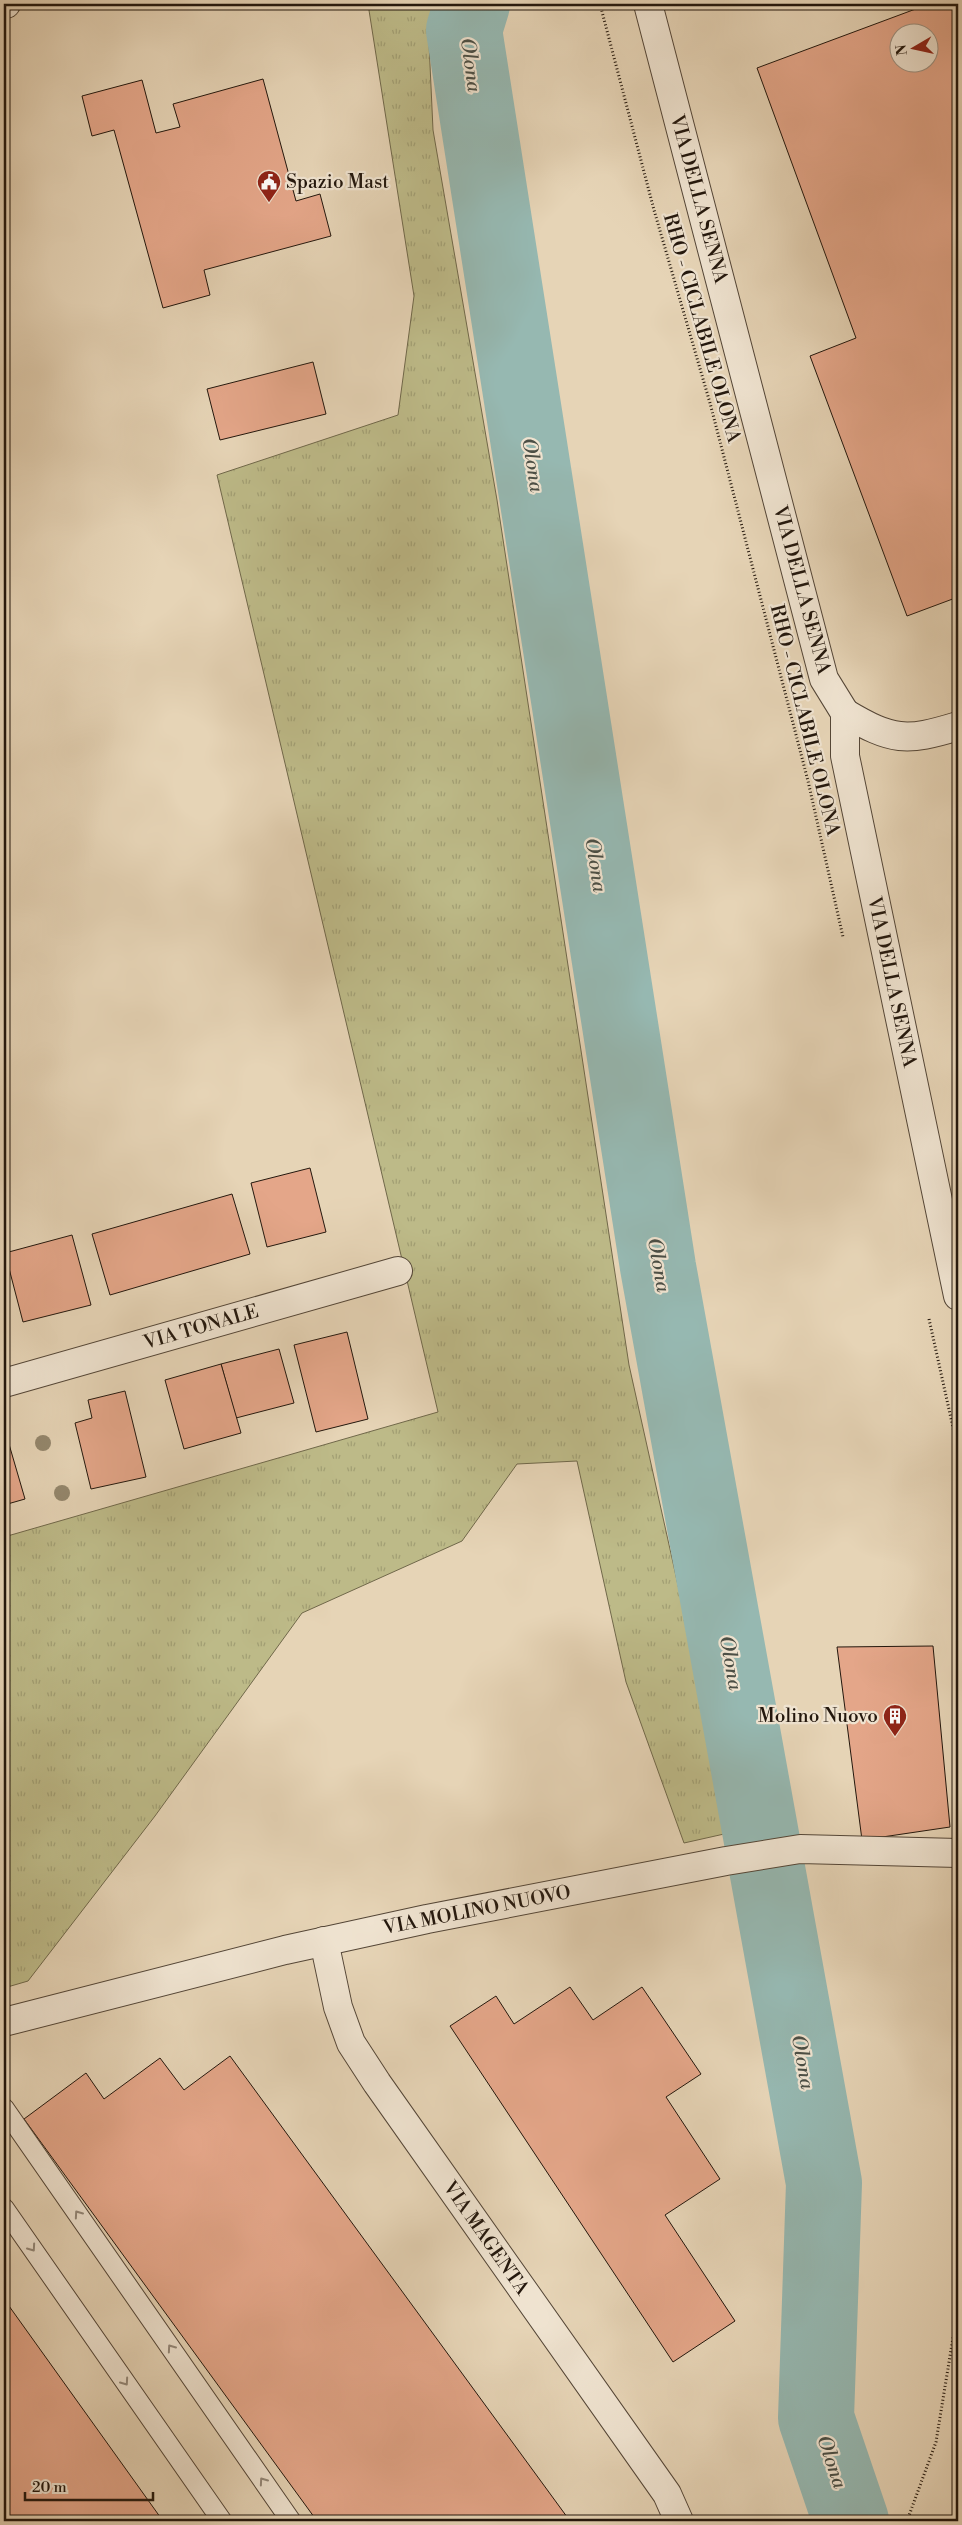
<svg xmlns="http://www.w3.org/2000/svg" width="962" height="2525" font-family="'Libre Bodoni',serif">
  <style>
    .grass { fill: url(#grass-tufts); stroke: #70684a }
    .lines { fill: none; stroke-linecap: round; stroke-linejoin: round }
    .river { stroke: #96b8b1; stroke-width: 76 }
    .building { fill: #e4a689; stroke: #23170d; fill-rule: evenodd }
    .service-casing { stroke: #544637; stroke-width: 21 }
    .minor-casing { stroke: #544637; stroke-width: 30 }
    .path { stroke: #23170d; stroke-width: 3; stroke-dasharray: 1 2.5; stroke-linecap: butt }
    .service { stroke: #efe3d0; stroke-width: 19 }
    .minor { stroke: #efe3d0; stroke-width: 28 }
    .tree { fill: #94876d }
    .oneway { stroke: #938778 }
    .labels { text-anchor: middle; dominant-baseline: central; stroke-width: 4.5; stroke-linejoin: round; paint-order: stroke }
    .poi-label { font-size: 19px; fill: #23170d; stroke: #efe3d0; text-anchor: start }
    .street-label { font-size: 19px; fill: #23170d; stroke: #efe3d0 }
    .water-label { font-size: 20px; font-style: italic; fill: #4b4f46; stroke: #efe3d0 }
  </style>
  <defs>
    <pattern id="grass-tufts" width="24" height="20" patternUnits="userSpaceOnUse" patternTransform="scale(1.25)"><rect width="24" height="20" fill="#bdba88"/><path d="M3 7l-1-3M5 7V3M7 7l1-3M15 17l-1-3M17 17v-4M19 17l1-3" fill="none" stroke="#a29f74"/></pattern>
  </defs>
  <rect width="100%" height="100%" fill="#e6d4b6"/>
  <filter id="stains"><feTurbulence type="fractalNoise" baseFrequency=".004" numOctaves="4"/><feColorMatrix values="0 0 0 0 .2 0 0 0 0 .09 0 0 0 0 .02 0 0 0 .5 -.17"/></filter>
  <radialGradient id="worn" r=".72"><stop offset=".6" stop-color="#630" stop-opacity="0"/><stop offset="1" stop-color="#630" stop-opacity=".3"/></radialGradient>
  <!-- grass -->
  <polygon class="grass" points="368,4 440,4 429,43 433,130 497,500 629,1365 733,1832 684,1843 626,1682 577,1461 517,1464 462,1541 302,1613 155,1816 28,1981 4,1988 4,1537 438,1412 217,475 398,415 414,296"/>
  <g class="lines">
    <!-- river -->
    <polyline class="river" points="472,4 464,30 658,1267 824,2183 816,2418 851,2521"/>
  </g>
  <!-- building -->
  <g class="building">
    <path d="M929 4H958V597L907 616 810 356 856 338 757 68ZM900 32H930V62H900Z"/>
    <polygon points="263,79 296,201 320,194 331,236 204,270 210,295 163,308 114,130 92,136 82,96 142,80 156,133 180,127 173,104"/>
    <polygon points="313,362 326,414 220,440 207,389"/>
    <polygon points="310,1168 326,1232 267,1247 251,1183"/>
    <polygon points="232,1194 250,1254 110,1295 92,1234"/>
    <polygon points="72,1235 91,1305 23,1322 5,1253"/>
    <polygon points="347,1332 368,1419 316,1432 294,1345"/>
    <polygon points="279,1349 294,1403 236,1418 221,1364"/>
    <polygon points="221,1364 241,1433 184,1449 165,1380"/>
    <polygon points="125,1391 146,1477 91,1489 75,1423 92,1418 88,1400"/>
    <polygon points="4,1427 25,1499 4,1505"/>
    <polygon points="933,1646 950,1827 862,1840 837,1647"/>
    <polygon points="570,1987 593,2020 642,1987 701,2074 666,2097 720,2179 665,2215 735,2321 673,2362 450,2026 496,1996 514,2024"/>
    <polygon points="230,2056 570,2521 317,2521 24,2119 86,2073 104,2099 160,2058 184,2090"/>
    <polygon points="4,2299 163,2521 4,2521"/>
  </g>
  <g class="lines">
    <!-- service casing -->
    <g class="service-casing">
      <g id="service">
        <polyline points="4,2108 291,2521"/>
        <polyline points="4,2208 222,2521"/>
      </g>
    </g>
    <!-- minor casing -->
    <g class="minor-casing">
      <g id="minor">
        <polyline points="4,4 6,4"/>
        <polyline points="648,4 824,679 845,713 845,756 958,1296"/>
        <path d="M845 713C892 741 906 742 958 726"/>
        <polyline points="4,1383 398,1271"/>
        <polyline points="324,1941 338,2007 351,2043 377,2083 667,2494 679,2521"/>
        <polyline points="4,2022 285,1950 427,1919 726,1861 800,1849 958,1853"/>
      </g>
    </g>
    <!-- path -->
    <g class="path">
      <polyline points="600,4 654,210 710,403 808,781 843,937"/>
      <polyline points="929,1319 958,1450"/>
      <polyline points="907,2521 936,2442 958,2307"/>
    </g>
    <!-- service -->
    <use href="#service" class="service"/>
    <!-- minor -->
    <use href="#minor" class="minor"/>
  </g>
  <!-- trees -->
  <g class="tree">
    <circle cx="43" cy="1443" r="8"/>
    <circle cx="62" cy="1493" r="8"/>
  </g>
  <!-- one-way arrows -->
  <defs><path id="oneway-chevron" d="M-2-3.5L2.5 0L-2 3.5" fill="none" stroke-width="1.6" stroke-linecap="round" stroke-linejoin="round" transform="scale(1.25)"/></defs>
  <g class="oneway">
    <use href="#oneway-chevron" transform="translate(78 2214) rotate(-125)"/>
    <use href="#oneway-chevron" transform="translate(32 2248) rotate(55)"/>
    <use href="#oneway-chevron" transform="translate(171 2348) rotate(-125)"/>
    <use href="#oneway-chevron" transform="translate(125 2382) rotate(55)"/>
    <use href="#oneway-chevron" transform="translate(263 2481) rotate(-125)"/>
  </g>
  <!-- icons -->
  <defs>
    <g id="civic-pin" transform="scale(1.25)"><path d="M0 17L-7.5 6A9.5 9.5 0 1 1 7.5 6Z" fill="#8f2418" stroke="#efe3d0"/><path d="M-.6-6.5H3V-4.5H.6V-3L4-1V1h2V6H-6V1h2V-1L-.6-3ZM-1.2 2.5V6h2.4V2.5Z" fill="#fff"/></g>
    <g id="building-pin" transform="scale(1.25)"><path d="M0 17L-7.5 6A9.5 9.5 0 1 1 7.5 6Z" fill="#8f2418" stroke="#efe3d0"/><path d="M-4-6H4V6H1V3H-1V6H-4ZM-2.5-4.3h1.7v1.8h-1.7ZM.8-4.3h1.7v1.8H.8ZM-2.5-1h1.7V.8h-1.7ZM.8-1h1.7V.8H.8Z" fill="#fff"/></g>
  </defs>
  <g fill-rule="evenodd">
    <use href="#civic-pin" x="269" y="182"/>
    <use href="#building-pin" x="895" y="1716"/>
  </g>
  <g class="labels">
    <!-- poi labels -->
    <g class="poi-label">
      <text x="286" y="182">Spazio Mast</text>
      <text x="878" y="1716" text-anchor="end">Molino Nuovo</text>
    </g>
    <!-- street labels -->
    <g class="street-label">
      <text transform="translate(699 199) rotate(75)">VIA DELLA SENNA</text>
      <text transform="translate(702 328) rotate(74)">RHO - CICLABILE OLONA</text>
      <text transform="translate(802 590) rotate(75)">VIA DELLA SENNA</text>
      <text transform="translate(805 720) rotate(76)">RHO - CICLABILE OLONA</text>
      <text transform="translate(892 982) rotate(78)">VIA DELLA SENNA</text>
      <text transform="translate(201 1327) rotate(-16)">VIA TONALE</text>
      <text transform="translate(477 1910) rotate(-11)">VIA MOLINO NUOVO</text>
      <text transform="translate(486 2238) rotate(55)">VIA MAGENTA</text>
    </g>
    <!-- water labels -->
    <g class="water-label">
      <text transform="translate(470 65) rotate(82)">Olona</text>
      <text transform="translate(532 465) rotate(81)">Olona</text>
      <text transform="translate(595 865) rotate(81)">Olona</text>
      <text transform="translate(658 1265) rotate(80)">Olona</text>
      <text transform="translate(730 1663) rotate(80)">Olona</text>
      <text transform="translate(802 2062) rotate(80)">Olona</text>
      <text transform="translate(831 2462) rotate(71)">Olona</text>
    </g>
  </g>
  <!-- margin -->
  <rect width="962" height="2525" fill="none" stroke="#e6d4b6" stroke-width="20"/>
  <rect x="5" y="5" width="952" height="2515" fill="none" stroke="#23170d" stroke-width="2.5"/>
  <rect x="10" y="10" width="942" height="2505" fill="none" stroke="#23170d"/>
  <!-- north arrow -->
  <g transform="translate(914 48) rotate(261)"><circle r="24" fill="#efe3d0" stroke="#9d9182"/>
  <path d="M0-4L9 19L0 12L-9 19Z" fill="#8f2418"/>
  <text y="-8" font-size="14" font-weight="bold" text-anchor="middle" fill="#23170d">N</text>
  </g>
  <!-- scale -->
  <path d="M25 2492v8h128v-8" fill="none" stroke="#23170d" stroke-width="2.5"/>
  <text x="32" y="2492" font-size="15" fill="#23170d" stroke="#efe3d0" stroke-width="4" paint-order="stroke">20 m</text>
  <rect width="100%" height="100%" filter="url(#stains)"/>
  <rect width="100%" height="100%" fill="url(#worn)"/>
</svg>
